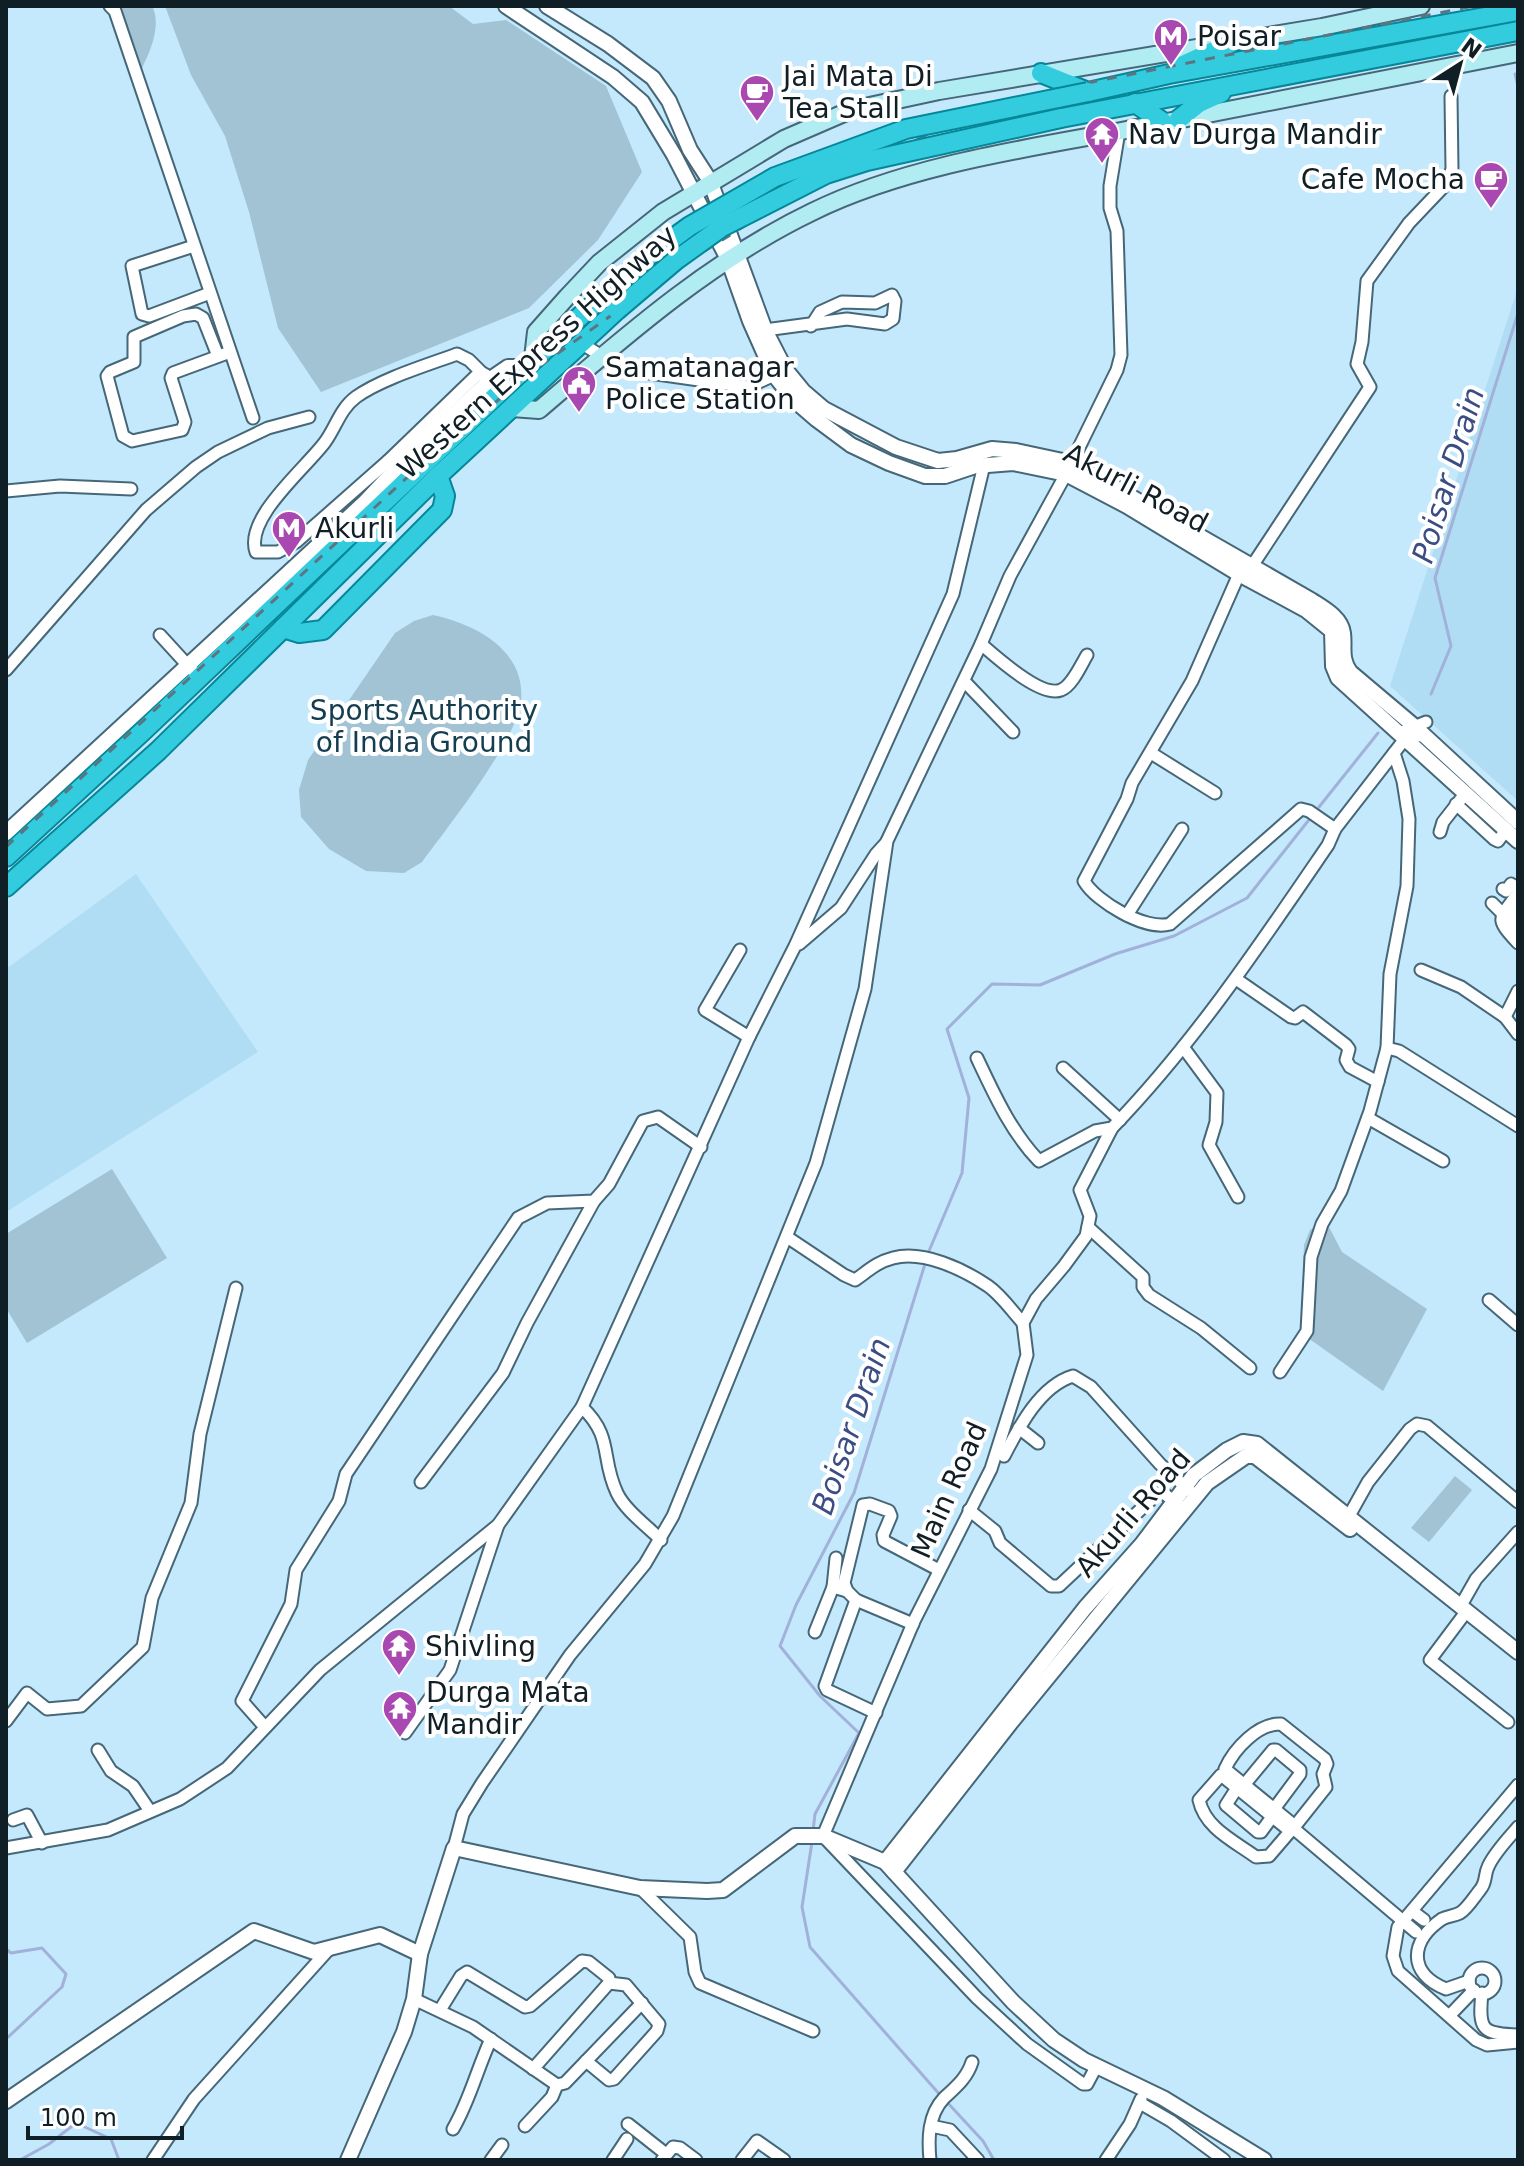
<svg xmlns="http://www.w3.org/2000/svg" width="1524" height="2166" font-family="'DejaVu Sans',sans-serif">
  <style>
    .built { fill: #b1ddf4 }
    .green { fill: #a1c3d4 }
    .lines { fill: none; stroke-linecap: round; stroke-linejoin: round }
    .stream { stroke: #a1b1da; stroke-width: 3 }
    .minor-casing { stroke: #466778; stroke-width: 15 }
    .tertiary-casing { stroke: #466778; stroke-width: 18 }
    .secondary-casing { stroke: #466778; stroke-width: 20 }
    .trunk-casing { stroke: #068799; stroke-width: 22 }
    .minor { stroke: #fff; stroke-width: 11 }
    .tertiary { stroke: #fff; stroke-width: 14 }
    .secondary { stroke: #b2ecf3; stroke-width: 16 }
    .trunk { stroke: #33ccdf; stroke-width: 18 }
    .rail { stroke: #5d7581; stroke-width: 3; stroke-dasharray: 10 10; stroke-linecap: butt }
    .trunk-bridge-casing { stroke: #068799; stroke-width: 22; stroke-linecap: butt }
    .trunk-bridge { stroke: #33ccdf; stroke-width: 18 }
    .labels { text-anchor: middle; dominant-baseline: central; stroke-width: 8; stroke-linejoin: round; paint-order: stroke }
    .poi-label { font-size: 28px; fill: #101e25; stroke: #fff; text-anchor: start }
    .street-label { font-size: 28px; fill: #101e25; stroke: #fff }
    .park-label { font-size: 28px; fill: #143d4f; stroke: #fff }
    .water-label { font-size: 30px; font-style: italic; fill: #3b4d83; stroke: #fff }
  </style>
  <rect width="100%" height="100%" fill="#c4e9fc"/>
  <!-- built -->
  <g class="built">
    <polygon points="1518,287 1518,801 1390,686"/>
    <polygon points="136,874 258,1052 6,1212 6,969"/>
  </g>
  <!-- green -->
  <g class="green">
    <path d="M119 6H152C162 25 150 52 141 70Z"/>
    <polygon points="165,6 449,6 473,24 506,20 606,86 642,172 598,240 529,308 321,392 278,328 249,212 225,136 191,75"/>
    <path d="M433 615C475 624 526 650 521 701 517 740 447 828 422 862L404 873 366 871 329 849 301 817 299 790 308 760 395 633 414 621Z"/>
    <polygon points="112,1169 167,1258 27,1343 6,1308 6,1234"/>
    <polygon points="1320,1223 1329,1227 1342,1252 1427,1309 1383,1391 1301,1333 1304,1245 1310,1230"/>
    <polygon points="1455,1476 1472,1490 1429,1542 1411,1528"/>
  </g>
  <g class="lines">
    <!-- stream -->
    <g class="stream">
      <polyline points="1515,74 1518,86"/>
      <polyline points="1431,694 1451,646 1435,578 1518,313"/>
      <polyline points="1319,807 1378,733"/>
      <polyline points="813,1831 815,1814 859,1733 820,1696 780,1646 796,1605 854,1493 929,1251 962,1173 969,1098 947,1029 992,984 1040,985 1115,954 1174,936 1247,898 1308,821"/>
      <polyline points="812,1842 802,1907 810,1947 941,2096"/>
      <polyline points="6,1949 11,1953 42,1948 66,1974 62,1987 6,2039"/>
      <polyline points="946,2101 983,2141 994,2160"/>
      <polyline points="20,2160 49,2144 76,2123 111,2139 119,2160"/>
    </g>
    <!-- minor casing -->
    <g class="minor-casing">
      <g id="minor">
        <polyline points="110,6 115,11 253,418"/>
        <polyline points="194,246 132,266 142,314 149,316 210,293"/>
        <polyline points="765,330 847,319 885,324 893,319 895,301 892,295 875,303 842,302 820,312 811,326"/>
        <polyline points="581,343 622,369 748,387 781,372"/>
        <polyline points="218,356 203,318 196,314 183,316 134,337 134,362 110,372 107,376 123,436 132,441 182,430 185,422 171,378 173,373 230,352"/>
        <path d="M388 461 296 542 278 552H256C244 518 306 468 325 442 336 427 340 409 356 397 381 379 427 365 457 354L469 360 482 373"/>
        <polyline points="392,465 388,461 476,376 482,373 486,375"/>
        <polyline points="6,491 60,486 131,489"/>
        <polyline points="1252,566 1370,387 1357,364 1362,342 1367,281 1409,223 1447,183 1452,169 1451,96"/>
        <path d="M1239 574 1192 681 1132 783 1127 799 1084 881C1096 902 1146 931 1170 924L1301 809 1309 811 1335 829"/>
        <polyline points="160,635 192,670"/>
        <path d="M981 644C996 657 1041 698 1061 690 1072 686 1081 665 1087 655"/>
        <polyline points="6,670 146,510 196,467 218,452 268,428 309,417"/>
        <polyline points="964,681 1013,732"/>
        <polyline points="1399,733 1426,722"/>
        <polyline points="1151,753 1215,793"/>
        <polyline points="1456,804 1494,839 1498,841 1506,830"/>
        <polyline points="1440,832 1443,822 1461,799"/>
        <polyline points="1503,889 1506,891 1511,884 1518,888"/>
        <path d="M1518 893C1499 920 1494 917 1518 943"/>
        <polyline points="1492,903 1503,914"/>
        <polyline points="1518,908 1512,920 1518,931"/>
        <polyline points="1127,915 1182,829"/>
        <polyline points="799,944 841,908 876,854 886,843"/>
        <polyline points="740,950 705,1010 749,1037"/>
        <polyline points="1421,970 1461,987 1505,1017 1518,1034"/>
        <polyline points="1236,979 1291,1017 1295,1018 1303,1012 1346,1045 1349,1049 1346,1060 1350,1067 1378,1082"/>
        <polyline points="1505,1017 1518,991"/>
        <polyline points="1183,1047 1217,1093 1216,1122 1209,1145 1238,1197"/>
        <polyline points="1387,1048 1399,1051 1518,1126"/>
        <path d="M977 1058C994 1094 1011 1132 1039 1161L1095 1131 1112 1128C1195 1042 1261 943 1328 845L1335 829 1404 740 1422 735"/>
        <polyline points="1063,1068 1120,1120"/>
        <polyline points="1368,1118 1443,1161"/>
        <polyline points="1088,1227 1143,1277 1143,1287 1149,1295 1201,1328 1250,1368"/>
        <path d="M787 1237 844 1275 855 1280C868 1271 877 1262 893 1258 923 1250 963 1269 988 1286 1001 1295 1012 1311 1023 1323"/>
        <polyline points="1489,1300 1518,1325"/>
        <polyline points="1280,1372 1307,1331 1311,1257 1322,1224 1341,1191 1370,1111 1387,1048 1390,974 1407,886 1409,819 1403,781 1394,753"/>
        <path d="M582 1407C614 1438 600 1457 617 1493 625 1510 647 1526 661 1540"/>
        <polyline points="1019,1428 1038,1443"/>
        <path d="M1004 1456C1019 1427 1040 1386 1073 1376L1091 1387 1160 1464 1190 1491"/>
        <polyline points="421,1482 503,1373 527,1323 594,1201"/>
        <polyline points="969,1510 995,1531 1000,1543 1051,1586 1059,1586 1156,1495 1162,1492 1180,1506"/>
        <polyline points="1345,1523 1368,1482 1410,1429 1417,1424 1427,1426 1518,1502"/>
        <polyline points="833,1587 836,1558"/>
        <polyline points="856,1600 913,1624"/>
        <polyline points="1460,1607 1476,1579 1518,1532"/>
        <polyline points="1466,1612 1430,1660 1508,1722"/>
        <polyline points="815,1632 833,1587 847,1591"/>
        <polyline points="876,1713 827,1690 825,1686 856,1600 847,1591 844,1583 863,1505 870,1504 889,1511 891,1516 883,1535 884,1541 939,1570"/>
        <polyline points="6,1721 27,1693 47,1709 81,1706 143,1647 152,1598 191,1503 200,1434 236,1288"/>
        <polyline points="264,1726 242,1701 291,1604 296,1570 339,1501 346,1474 518,1218 547,1203 594,1201 609,1184 643,1121 658,1117 701,1147"/>
        <polyline points="405,1733 450,1670 498,1525"/>
        <polyline points="98,1750 111,1771 133,1786 150,1811"/>
        <polyline points="1244,1785 1273,1750 1276,1750 1300,1770 1300,1774 1274,1809"/>
        <polyline points="1518,1785 1398,1927 1393,1956 1398,1971 1476,2040 1487,2045 1518,2042"/>
        <polyline points="1237,1788 1226,1805 1258,1832 1261,1832 1272,1817"/>
        <polyline points="13,1820 27,1815 42,1843"/>
        <polyline points="1293,1828 1416,1932"/>
        <path d="M1290 1831 1221 1775 1199 1800C1205 1828 1234 1841 1256 1857L1269 1856 1293 1828 1295 1826 1326 1787 1323 1774 1327 1764 1325 1759 1281 1724C1258 1723 1234 1749 1225 1769L1295 1826"/>
        <polyline points="6,1848 108,1830 180,1799 227,1768 320,1670 498,1525 582,1407 749,1037 795,946 953,594 984,465"/>
        <polyline points="454,1848 463,1814 482,1783 570,1655 645,1564 673,1516 816,1163 865,989 887,841 981,644 1010,576 1066,474 1117,370 1121,355 1117,231 1110,208 1110,186 1119,131"/>
        <polyline points="640,1888 690,1937 695,1972 700,1983 813,2031"/>
        <polyline points="1412,1911 1424,1920"/>
        <circle cx="1482" cy="1981" r="13"/>
        <path d="M1469 1981 1446 1989C1407 1973 1410 1941 1442 1919 1448 1916 1454 1916 1460 1913 1467 1909 1475 1896 1480 1890 1487 1882 1484 1875 1488 1867 1494 1853 1508 1839 1518 1827"/>
        <path d="M1482 1993C1478 2030 1482 2034 1518 2035"/>
        <polyline points="414,1999 473,2027 557,2085"/>
        <polyline points="440,2010 461,1976 467,1972 525,2007 530,2006 582,1961 589,1962 609,1978 609,1983 533,2069"/>
        <polyline points="1450,2015 1474,1990"/>
        <polyline points="586,2061 609,2080 614,2079 657,2031 659,2024 626,1985 609,1983"/>
        <polyline points="1096,2067 1087,2084 1083,2084 1027,2044 977,1998 823,1836 914,1621 991,1469 1027,1355 1023,1323 1036,1299 1064,1266 1086,1236 1090,1216 1080,1190 1112,1128"/>
        <polyline points="1140,2103 1171,2121 1224,2160"/>
        <polyline points="628,2124 666,2154"/>
        <polyline points="525,2126 552,2097 557,2085 565,2083 642,2003"/>
        <polyline points="931,2126 950,2130 978,2160"/>
        <path d="M453 2129C470 2100 477 2069 491 2039"/>
        <polyline points="153,2160 194,2099 330,1948"/>
        <polyline points="491,2160 502,2145"/>
        <polyline points="613,2160 627,2139"/>
        <polyline points="662,2160 673,2147 680,2148 696,2160"/>
        <polyline points="742,2160 757,2141 784,2160"/>
        <path d="M930 2160C928 2139 928 2115 944 2098 956 2087 967 2078 972 2062"/>
        <polyline points="1106,2160 1130,2124 1141,2099"/>
      </g>
    </g>
    <!-- tertiary casing -->
    <g class="tertiary-casing">
      <g id="tertiary">
        <polyline points="506,6 613,77 642,102 674,155 728,259 750,321 774,375 794,400 816,419 851,445 889,463 925,476 945,476 975,466 1013,463 1066,474 1127,506 1239,574 1306,610 1332,631 1333,666 1338,678 1518,841"/>
        <path d="M547 6 608 44 653 78 669 101 690 150 710 181 765 330 785 369 803 391 824 409 896 447 938 461 957 459 992 449 1016 451 1072 463 1311 600C1323 608 1341 617 1343 633 1345 648 1340 657 1350 672L1414 726 1518 822"/>
        <polyline points="6,833 364,503 396,469 492,378 508,367 523,367"/>
        <polyline points="885,1862 1085,1608 1142,1544 1194,1475 1227,1450 1243,1442 1257,1444 1518,1652"/>
        <polyline points="894,1872 1012,1721 1207,1483 1246,1456 1255,1456 1350,1529"/>
        <polyline points="6,2101 254,1931 314,1952 380,1935 420,1954"/>
        <polyline points="348,2160 404,2032 414,1999 420,1954 454,1848 640,1888 707,1891 723,1890 795,1836 823,1836 885,1862 1013,2002 1054,2040 1084,2060 1163,2098 1264,2160"/>
      </g>
    </g>
    <!-- secondary casing -->
    <g class="secondary-casing">
      <g id="secondary">
        <polyline points="533,358 536,332 567,297 599,263 663,212 784,139 851,110 939,91 1322,27 1421,6"/>
        <path d="M512 408 539 410C624 337 710 261 812 212 903 167 1021 149 1121 131 1253 106 1385 78 1518 53"/>
      </g>
    </g>
    <!-- trunk casing -->
    <g class="trunk-casing">
      <g id="trunk">
        <polyline points="1181,66 1231,43"/>
        <polyline points="1041,73 1088,92 1169,74 1518,11"/>
        <polyline points="1135,103 1163,122"/>
        <polyline points="1061,118 1518,31"/>
        <polyline points="1179,119 1199,103 1221,93"/>
        <polyline points="283,628 299,633 323,630 442,510 445,496 438,476"/>
        <polyline points="6,857 142,732 575,321"/>
        <polyline points="6,887 158,751 438,476 617,310"/>
      </g>
    </g>
    <!-- minor -->
    <use href="#minor" class="minor"/>
    <!-- tertiary -->
    <use href="#tertiary" class="tertiary"/>
    <!-- secondary -->
    <use href="#secondary" class="secondary"/>
    <!-- trunk -->
    <use href="#trunk" class="trunk"/>
    <!-- rail -->
    <polyline class="rail" points="6,847 424,462 534,370 687,262 773,208 853,167 953,124 1047,91 1474,6"/>
    <!-- trunk-bridge casing -->
    <g class="trunk-bridge-casing">
      <g id="trunk-bridge">
        <polyline points="617,310 676,260 722,227 826,174 867,161 1061,118"/>
        <polyline points="575,321 643,260 690,226 775,177 906,129 1088,92"/>
      </g>
    </g>
    <!-- trunk-bridge -->
    <use href="#trunk-bridge" class="trunk-bridge"/>
  </g>
  <!-- icons -->
  <defs>
    <g id="metro-pin" transform="scale(1.8)"><path d="M0 17L-7.5 6A9.5 9.5 0 1 1 7.5 6Z" fill="#a848b0" stroke="#fff"/><path d="M-5.5 5V-5H-3L0 0L3-5H5.5V5H3V-.5L0 4L-3-.5V5Z" fill="#fff"/></g>
    <g id="cafe-pin" transform="scale(1.8)"><path d="M0 17L-7.5 6A9.5 9.5 0 1 1 7.5 6Z" fill="#a848b0" stroke="#fff"/><path d="M-5.5-4.5H6V0H3Q3 3.5 0 3.5H-2.5Q-5.5 3.5-5.5 0ZM3-3.2v2h1.7v-2ZM-6 4.5H4V6H-6Z" fill="#fff"/></g>
    <g id="temple-pin" transform="scale(1.8)"><path d="M0 17L-7.5 6A9.5 9.5 0 1 1 7.5 6Z" fill="#a848b0" stroke="#fff"/><path d="M0-6L5-2H3V0L6.5 2.5H4V6H1.5V3h-3V6H-4V2.5H-6.5L-3 0V-2H-5Z" fill="#fff"/></g>
    <g id="civic-pin" transform="scale(1.8)"><path d="M0 17L-7.5 6A9.5 9.5 0 1 1 7.5 6Z" fill="#a848b0" stroke="#fff"/><path d="M-.6-6.5H3V-4.5H.6V-3L4-1V1h2V6H-6V1h2V-1L-.6-3ZM-1.2 2.5V6h2.4V2.5Z" fill="#fff"/></g>
  </defs>
  <g fill-rule="evenodd">
    <use href="#metro-pin" x="1171" y="36"/>
    <use href="#cafe-pin" x="757" y="92"/>
    <use href="#temple-pin" x="1102" y="134"/>
    <use href="#cafe-pin" x="1491" y="179"/>
    <use href="#civic-pin" x="579" y="383"/>
    <use href="#metro-pin" x="289" y="528"/>
    <use href="#temple-pin" x="399" y="1646"/>
    <use href="#temple-pin" x="400" y="1708"/>
  </g>
  <g class="labels">
    <!-- poi labels -->
    <g class="poi-label">
      <text x="1197" y="36">Poisar</text>
      <text x="783" y="76">Jai Mata Di<tspan x="783" dy="32">Tea Stall</tspan></text>
      <text x="1128" y="134">Nav Durga Mandir</text>
      <text x="1465" y="179" text-anchor="end">Cafe Mocha</text>
      <text x="605" y="367">Samatanagar<tspan x="605" dy="32">Police Station</tspan></text>
      <text x="315" y="528">Akurli</text>
      <text x="425" y="1646">Shivling</text>
      <text x="426" y="1692">Durga Mata<tspan x="426" dy="32">Mandir</tspan></text>
    </g>
    <!-- street labels -->
    <g class="street-label">
      <text transform="translate(537 352) rotate(-42)">Western Express Highway</text>
      <text transform="translate(1136 488) rotate(28)">Akurli Road</text>
      <text transform="translate(949 1490) rotate(-66)">Main Road</text>
      <text transform="translate(1133 1513) rotate(-49)">Akurli Road</text>
    </g>
    <!-- park labels -->
    <g class="park-label">
      <text x="424" y="710">Sports Authority<tspan x="424" dy="32">of India Ground</tspan></text>
    </g>
    <!-- water labels -->
    <g class="water-label">
      <text transform="translate(1448 475) rotate(-73)">Poisar Drain</text>
      <text transform="translate(851 1426) rotate(-71)">Boisar Drain</text>
    </g>
  </g>
  <!-- border -->
  <rect width="1524" height="2166" fill="none" stroke="#101e25" stroke-width="16"/>
  <!-- north arrow -->
  <g transform="translate(1460 64) rotate(36)" stroke="#ffffff" stroke-width="6" paint-order="stroke">
  <path d="M0-6L14 30L0 20L-14 30Z" fill="#101e25"/>
  <text y="-12" font-size="22" font-weight="bold" text-anchor="middle" fill="#101e25">N</text>
  </g>
  <!-- scale -->
  <path d="M28 2126v12h154v-12" fill="none" stroke="#101e25" stroke-width="4"/>
  <text x="40" y="2126" font-size="24" fill="#101e25" stroke="#ffffff" stroke-width="6" paint-order="stroke">100 m</text>
</svg>
